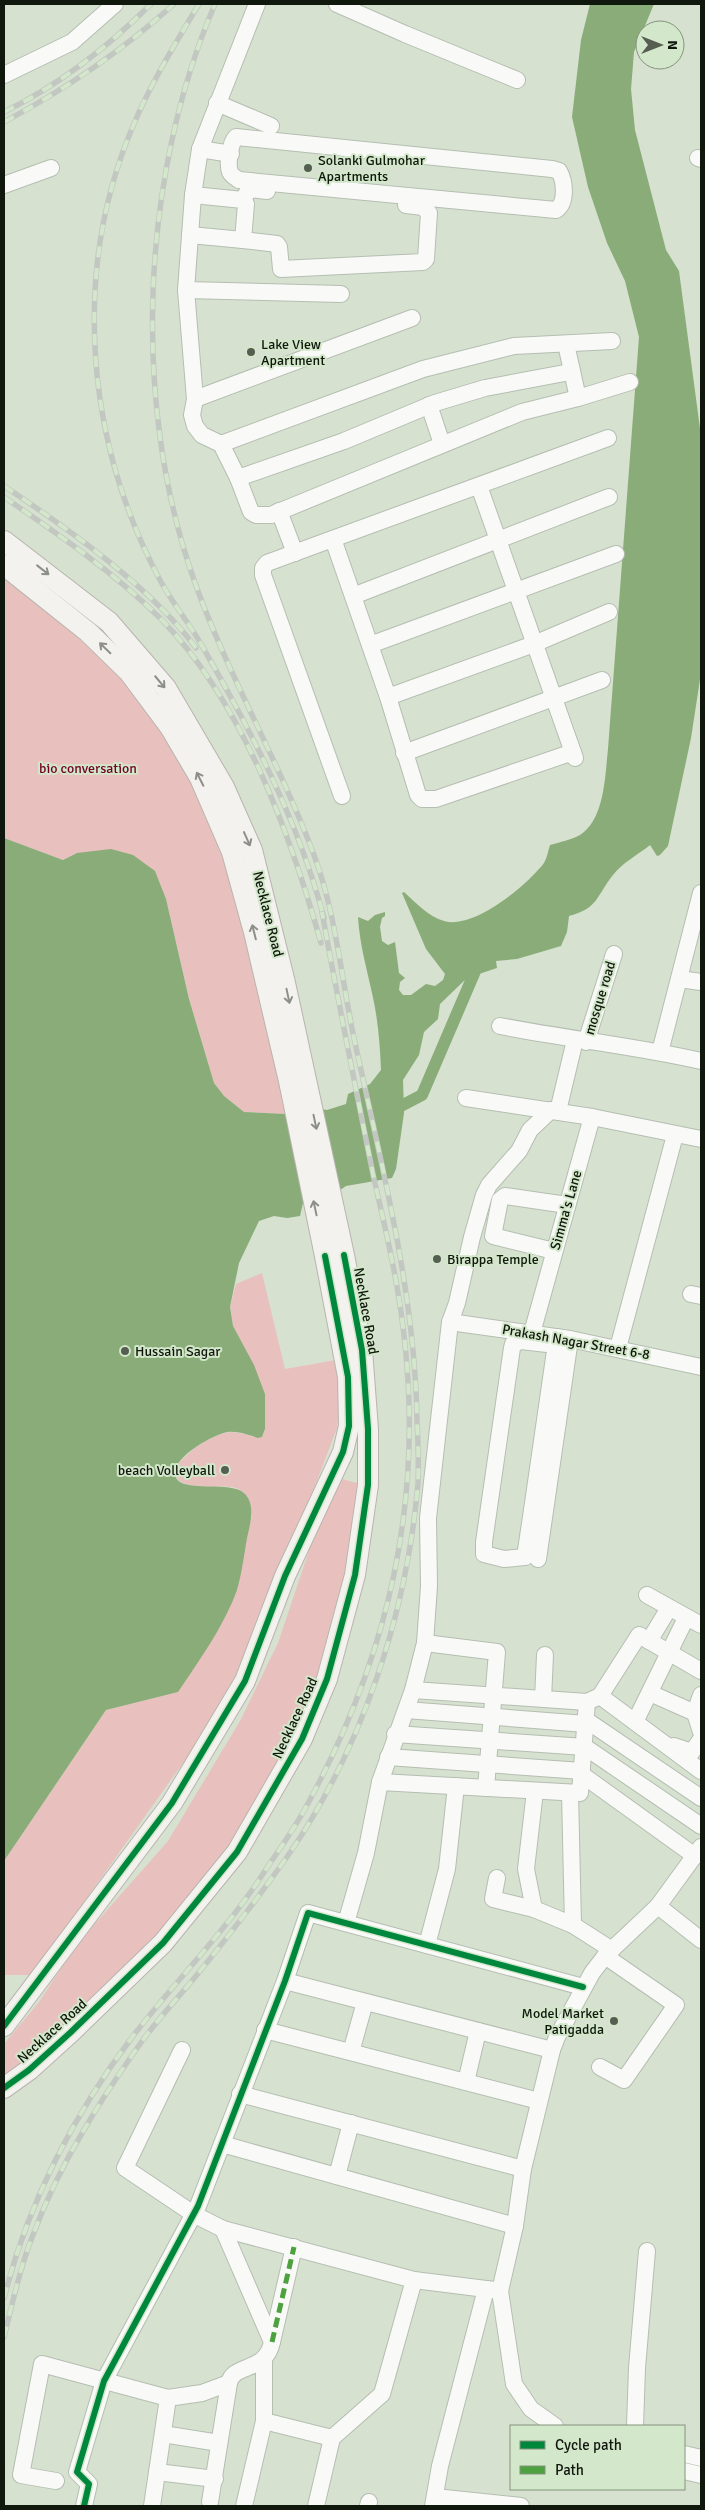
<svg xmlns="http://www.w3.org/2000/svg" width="705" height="2510" font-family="Signika,sans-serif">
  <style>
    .green { fill: #e8c1be }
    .water { fill: #89ac78 }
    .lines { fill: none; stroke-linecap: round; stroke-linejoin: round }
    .canal { stroke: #89ac78; stroke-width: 12 }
    .minor-casing { stroke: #b5beb1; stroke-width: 18 }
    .major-casing { stroke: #b7b5ad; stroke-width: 22 }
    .minor { stroke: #f9faf8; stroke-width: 16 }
    .major { stroke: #f4f2ef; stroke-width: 20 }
    .rail-casing { stroke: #c3c7c2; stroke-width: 5.5 }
    .rail { stroke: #d3e7ca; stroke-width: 4; stroke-dasharray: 11; stroke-linecap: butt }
    .quiet { stroke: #4da13e; stroke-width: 5; stroke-dasharray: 10 5; stroke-linecap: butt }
    .cycleway-casing { stroke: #d3e7ca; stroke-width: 9 }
    .cycleway { stroke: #00873e; stroke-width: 6 }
    .oneway { stroke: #8d8f89 }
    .poi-dot { fill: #555e51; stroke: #d3e7ca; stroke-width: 2 }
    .labels { text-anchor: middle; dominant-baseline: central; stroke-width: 4; stroke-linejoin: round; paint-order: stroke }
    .poi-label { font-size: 14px; fill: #10170d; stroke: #d3e7ca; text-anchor: start }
    .park-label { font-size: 14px; fill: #700024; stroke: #d3e7ca }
    .street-label { font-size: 14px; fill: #10170d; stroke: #d3e7ca }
  </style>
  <rect width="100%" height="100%" fill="#d6e1d0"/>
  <!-- green -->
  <g class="green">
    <polygon points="4,577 53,615 131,686 167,736 227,848 286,1114 244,1112 224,1096 214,1083 189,999 166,899 77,853 63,860 4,838"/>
    <path d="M262 1273 285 1369 336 1360 340 1396 337 1428 274 1594 215 1718 32 1975H4V1861L106 1710 178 1692 252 1517C251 1505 249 1493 236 1488 224 1483 180 1493 176 1475 174 1470 176 1466 180 1462 192 1449 204 1440 221 1434 234 1430 245 1434 258 1438L262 1437 265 1430V1394L233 1326 230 1307 236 1284Z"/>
    <polygon points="338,1478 357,1483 358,1488 346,1595 323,1678 270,1790 178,1917 45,2046 4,2077 4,2044 39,2002 65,1962 93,1926 168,1841 240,1721 278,1643 323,1509"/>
  </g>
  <!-- water -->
  <path class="water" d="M590 4H654L634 52 631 89 635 130 666 250 679 271 701 436V673L691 738 668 846 660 855 657 856 650 845C639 854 622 863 613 875 596 896 599 908 569 916L567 932 561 946 517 959 496 961 497 968 467 978 440 1004 438 1019 424 1032 419 1055 403 1080 404 1113 396 1169 392 1178 346 1186 321 1203H303L300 1216 287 1218 274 1216 259 1221 239 1263 230 1307 233 1326 254 1365 265 1394V1429L262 1437 258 1438C249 1435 238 1431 228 1432 214 1434 172 1457 175 1475 179 1495 232 1479 245 1494 256 1506 250 1524 247 1538 244 1555 242 1573 237 1590 224 1626 199 1661 178 1692L106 1710 4 1861V838L63 860 77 853 111 849 133 855 155 871 166 899 189 999 214 1083 224 1096 244 1112 286 1114 321 1109 327 1110 346 1104 348 1094 370 1084 381 1070C380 1044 378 1019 372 993 366 965 360 946 358 917L368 921 375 915 385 912V916L382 918 380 927 382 941 388 945 395 942 399 973 405 978 400 982 399 990 403 995H411L426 984 435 986 443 980 445 974 426 949 402 893 404 892C415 902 429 917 444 921 474 930 527 885 544 863 547 858 548 851 550 845 560 842 571 840 580 835 605 819 605 775 608 749L639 337 625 281 607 243 588 187 572 117 581 40Z"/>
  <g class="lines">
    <!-- canal -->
    <polyline class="canal" points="391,1116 399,1107 422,1095 479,962"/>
    <!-- minor casing -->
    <g class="minor-casing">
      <g id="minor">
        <polyline points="257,4 200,149 193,195 186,290 195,399 192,415 195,426 202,435 221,444 238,478 344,441 435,403 485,388 570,372"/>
        <polyline points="337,4 405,34 517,80"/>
        <polyline points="4,75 72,42 115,4"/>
        <polyline points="217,103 271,126"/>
        <path d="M236 137 552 169 559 171C565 181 567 203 556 210L239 180C236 178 232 176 230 172 227 164 230 143 236 137Z"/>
        <polyline points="200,149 231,154"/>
        <polyline points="698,158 701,159"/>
        <polyline points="4,185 51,168"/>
        <polyline points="193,195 243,200 246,204 243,240 277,244 279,247 281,269 423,262 426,259 429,213 423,207 406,205"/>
        <polyline points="243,200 249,189 267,191"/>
        <polyline points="190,235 243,240"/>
        <polyline points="186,290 341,294"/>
        <polyline points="566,344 578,398 630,382"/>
        <polyline points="195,399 412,318"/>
        <polyline points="429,405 442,444"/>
        <polyline points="221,444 423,369 514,346 612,341"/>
        <polyline points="238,478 251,512 256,515 271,515 522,412 578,398"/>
        <polyline points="479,486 575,758"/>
        <polyline points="279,511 295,553"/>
        <polyline points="333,539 388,697 418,795 422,799 436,799 573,752"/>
        <polyline points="353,596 609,497"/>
        <polyline points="370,645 616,554"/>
        <polyline points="388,697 534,644 609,612"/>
        <polyline points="404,753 602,680"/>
        <polyline points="342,796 263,575 263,568 267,563 608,438"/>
        <polyline points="679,979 701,982"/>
        <path d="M500 1026C567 1039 635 1046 701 1061"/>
        <polyline points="586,1042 614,954"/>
        <polyline points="660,1052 701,893"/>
        <polyline points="466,1098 592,1117 701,1139"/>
        <polyline points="558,1111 575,1040"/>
        <polyline points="554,1251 493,1236 500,1200 505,1196 567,1205"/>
        <polyline points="691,1294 701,1296"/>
        <polyline points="450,1322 570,1339 701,1367"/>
        <polyline points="532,1333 592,1117"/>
        <polyline points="618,1348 675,1135"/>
        <polyline points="532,1510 525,1557 504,1559 484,1554 484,1542 512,1348 513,1344 521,1341 556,1345"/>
        <polyline points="543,1510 532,1510 557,1337"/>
        <polyline points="538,1559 570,1339"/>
        <polyline points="647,1595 701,1625"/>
        <polyline points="649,1641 669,1608"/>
        <polyline points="425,1643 497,1652 486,1788"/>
        <polyline points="413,1690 587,1702"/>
        <polyline points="650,1693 695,1713"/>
        <polyline points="701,1695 695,1713 701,1732"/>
        <polyline points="600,1696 701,1771"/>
        <polyline points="543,1699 545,1655"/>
        <polyline points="406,1710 586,1724"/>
        <polyline points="586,1720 701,1798"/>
        <polyline points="635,1722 686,1618"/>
        <polyline points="395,1734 585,1747 701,1826"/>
        <polyline points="674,1746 692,1752 701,1739"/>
        <polyline points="388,1757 582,1771"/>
        <polyline points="581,1774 695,1856"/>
        <polyline points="380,1782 580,1793 587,1702 600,1696 639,1635 701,1671"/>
        <polyline points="535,1791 526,1869 534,1909 573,1925 612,1950"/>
        <polyline points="570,1793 573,1925"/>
        <polyline points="497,1878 493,1899 534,1909"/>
        <polyline points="658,1906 701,1940"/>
        <polyline points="346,1923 366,1853 380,1782 413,1690 425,1643 429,1586 428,1518 450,1322 457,1303 472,1237 484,1195 489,1185 519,1151 530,1130 551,1110"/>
        <polyline points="427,1945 447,1869 456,1786"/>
        <polyline points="285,1981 552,2050"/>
        <polyline points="265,2030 539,2101"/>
        <polyline points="182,2050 125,2168 195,2215 223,2229 414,2280 486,2289"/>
        <polyline points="351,2052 365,2002"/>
        <polyline points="600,2067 624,2080 676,2005 605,1956"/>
        <polyline points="466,2082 478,2031"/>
        <polyline points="240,2094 523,2169"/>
        <polyline points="222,2144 515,2226"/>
        <polyline points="337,2176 351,2123"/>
        <polyline points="272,2342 294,2247"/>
        <polyline points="264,2360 264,2421 332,2438"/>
        <polyline points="555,2426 531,2409 514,2384 500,2291 515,2226 523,2169 552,2050 557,2037 592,1973 605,1956 658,1906 701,1847"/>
        <polyline points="635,2426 637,2368 647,2251"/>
        <polyline points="163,2434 219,2443"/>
        <polyline points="684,2454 701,2458"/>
        <polyline points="684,2471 701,2475"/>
        <polyline points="157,2472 215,2479"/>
        <path d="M56 2481 21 2475 42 2364 168 2398 202 2393 229 2383C233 2363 266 2373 272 2342L223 2229"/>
        <polyline points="435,2497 521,2506"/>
        <polyline points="210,2502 229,2383"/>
        <polyline points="84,2506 89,2484 77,2472 104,2381 198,2206 285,1981 308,1913 583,1987"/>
        <polyline points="152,2506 168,2398"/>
        <polyline points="244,2506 264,2421"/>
        <polyline points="316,2506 332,2438 382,2394 414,2280"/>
        <polyline points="368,2506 369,2502"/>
        <polyline points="433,2506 440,2466 486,2289 495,2290"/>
      </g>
    </g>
    <!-- major casing -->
    <g class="major-casing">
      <g id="major">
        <polyline points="4,541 109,622 166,688 224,787 252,850 285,983 344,1255 362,1350 368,1429 368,1485 355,1575 327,1679 302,1739 237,1852 163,1943 71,2032 29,2070 4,2088"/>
        <polyline points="4,565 88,632 129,672 170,727 200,778 232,852 254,932 289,1081 325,1256 348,1377 349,1426 343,1452 285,1576 245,1681 172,1803 4,2026"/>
      </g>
    </g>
    <!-- minor -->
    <use href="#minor" class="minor"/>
    <!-- major -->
    <use href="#major" class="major"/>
    <!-- rail casing -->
    <g class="rail-casing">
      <g id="rail">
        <path d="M199 4C175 44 151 83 133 126 71 272 86 442 160 580 171 601 186 619 198 639 249 727 298 819 324 918"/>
        <path d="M4 112C59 85 108 47 151 4"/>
        <path d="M4 122C66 89 122 51 174 4"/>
        <path d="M4 486C67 528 151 587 196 648"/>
        <path d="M4 497C58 534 115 573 162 620 243 704 290 833 321 943"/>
        <path d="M4 2298C28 2203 74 2114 133 2036 173 1984 220 1937 257 1883 273 1858 292 1833 306 1807 389 1656 425 1499 403 1327 397 1277 385 1227 374 1179 356 1090 338 1001 322 912"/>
        <path d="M4 2337C12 2305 19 2271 31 2240 45 2202 64 2163 85 2128 102 2099 121 2071 140 2044 157 2020 177 1999 196 1976 227 1938 258 1898 287 1857 362 1749 407 1614 418 1483 419 1462 418 1441 417 1420 415 1291 381 1164 354 1038 341 977 336 914 314 855 279 761 227 674 194 580 131 402 141 176 215 4"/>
      </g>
    </g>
    <!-- rail -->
    <use href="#rail" class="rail"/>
    <!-- quiet -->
    <polyline class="quiet" points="272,2342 294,2247"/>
    <!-- cycleway casing -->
    <g class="cycleway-casing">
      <g id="cycleway">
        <polyline points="4,2026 172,1803 245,1681 285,1576 343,1452 349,1426 348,1377 325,1256"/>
        <polyline points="4,2088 29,2070 71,2032 163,1943 237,1852 302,1739 327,1679 355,1575 368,1485 368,1429 362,1350 344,1255"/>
        <polyline points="84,2506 89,2484 77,2472 104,2381 198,2206 285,1981 308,1913 583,1987"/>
      </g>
    </g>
    <!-- cycleway -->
    <use href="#cycleway" class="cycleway"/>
  </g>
  <!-- one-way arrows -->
  <defs><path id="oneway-shaft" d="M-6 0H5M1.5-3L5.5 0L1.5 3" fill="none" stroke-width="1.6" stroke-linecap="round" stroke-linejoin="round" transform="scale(1.25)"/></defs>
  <g class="oneway">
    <use href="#oneway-shaft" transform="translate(43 570) rotate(38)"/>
    <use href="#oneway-shaft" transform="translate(105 648) rotate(-136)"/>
    <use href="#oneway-shaft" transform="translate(160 682) rotate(50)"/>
    <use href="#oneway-shaft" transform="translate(200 779) rotate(-117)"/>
    <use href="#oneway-shaft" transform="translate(247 839) rotate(66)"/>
    <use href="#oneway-shaft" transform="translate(254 932) rotate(-104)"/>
    <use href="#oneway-shaft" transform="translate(288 996) rotate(78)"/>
    <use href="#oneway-shaft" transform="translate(315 1122) rotate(78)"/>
    <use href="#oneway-shaft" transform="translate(315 1208) rotate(-102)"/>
  </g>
  <!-- markers -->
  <g class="poi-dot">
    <circle cx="308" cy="168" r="5"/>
    <circle cx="251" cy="352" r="5"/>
    <circle cx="437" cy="1259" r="5"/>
    <circle cx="125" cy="1351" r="5"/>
    <circle cx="225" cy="1470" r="5"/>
    <circle cx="614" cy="2021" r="5"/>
  </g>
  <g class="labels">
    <!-- poi labels -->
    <g class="poi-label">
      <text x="318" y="160">Solanki Gulmohar<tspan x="318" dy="16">Apartments</tspan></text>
      <text x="261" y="344">Lake View<tspan x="261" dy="16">Apartment</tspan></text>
      <text x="447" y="1259">Birappa Temple</text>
      <text x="135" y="1351">Hussain Sagar</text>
      <text x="215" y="1470" text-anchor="end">beach Volleyball</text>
      <text x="604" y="2013" text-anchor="end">Model Market<tspan x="604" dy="16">Patigadda</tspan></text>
    </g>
    <!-- park labels -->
    <g class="park-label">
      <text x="88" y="768">bio conversation</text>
    </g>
    <!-- street labels -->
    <g class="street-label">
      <text transform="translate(268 914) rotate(76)">Necklace Road</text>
      <text transform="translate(600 998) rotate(-73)">mosque road</text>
      <text transform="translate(566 1210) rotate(-74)">Simma's Lane</text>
      <text transform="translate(366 1311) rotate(80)">Necklace Road</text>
      <text transform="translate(576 1342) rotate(10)">Prakash Nagar Street 6-8</text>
      <text transform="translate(295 1718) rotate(-65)">Necklace Road</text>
      <text transform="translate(52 2031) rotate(-42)">Necklace Road</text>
    </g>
  </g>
  <!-- border -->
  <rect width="705" height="2510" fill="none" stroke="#10170d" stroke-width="10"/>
  <!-- legend -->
  <rect x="510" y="2425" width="175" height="65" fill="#d3e7ca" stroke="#85947e"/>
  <rect x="520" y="2441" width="25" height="8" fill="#00873e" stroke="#85947e"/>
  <text x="555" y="2450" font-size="15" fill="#10170d">Cycle path</text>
  <rect x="520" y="2466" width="25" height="8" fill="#4da13e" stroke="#85947e"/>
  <text x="555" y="2475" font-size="15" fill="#10170d">Path</text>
  <!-- north arrow -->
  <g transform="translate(660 45) rotate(90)"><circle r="24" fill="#d3e7ca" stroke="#85947e"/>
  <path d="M0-4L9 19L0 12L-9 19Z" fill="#555e51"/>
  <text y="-8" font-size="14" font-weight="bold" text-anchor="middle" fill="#10170d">N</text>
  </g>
</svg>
